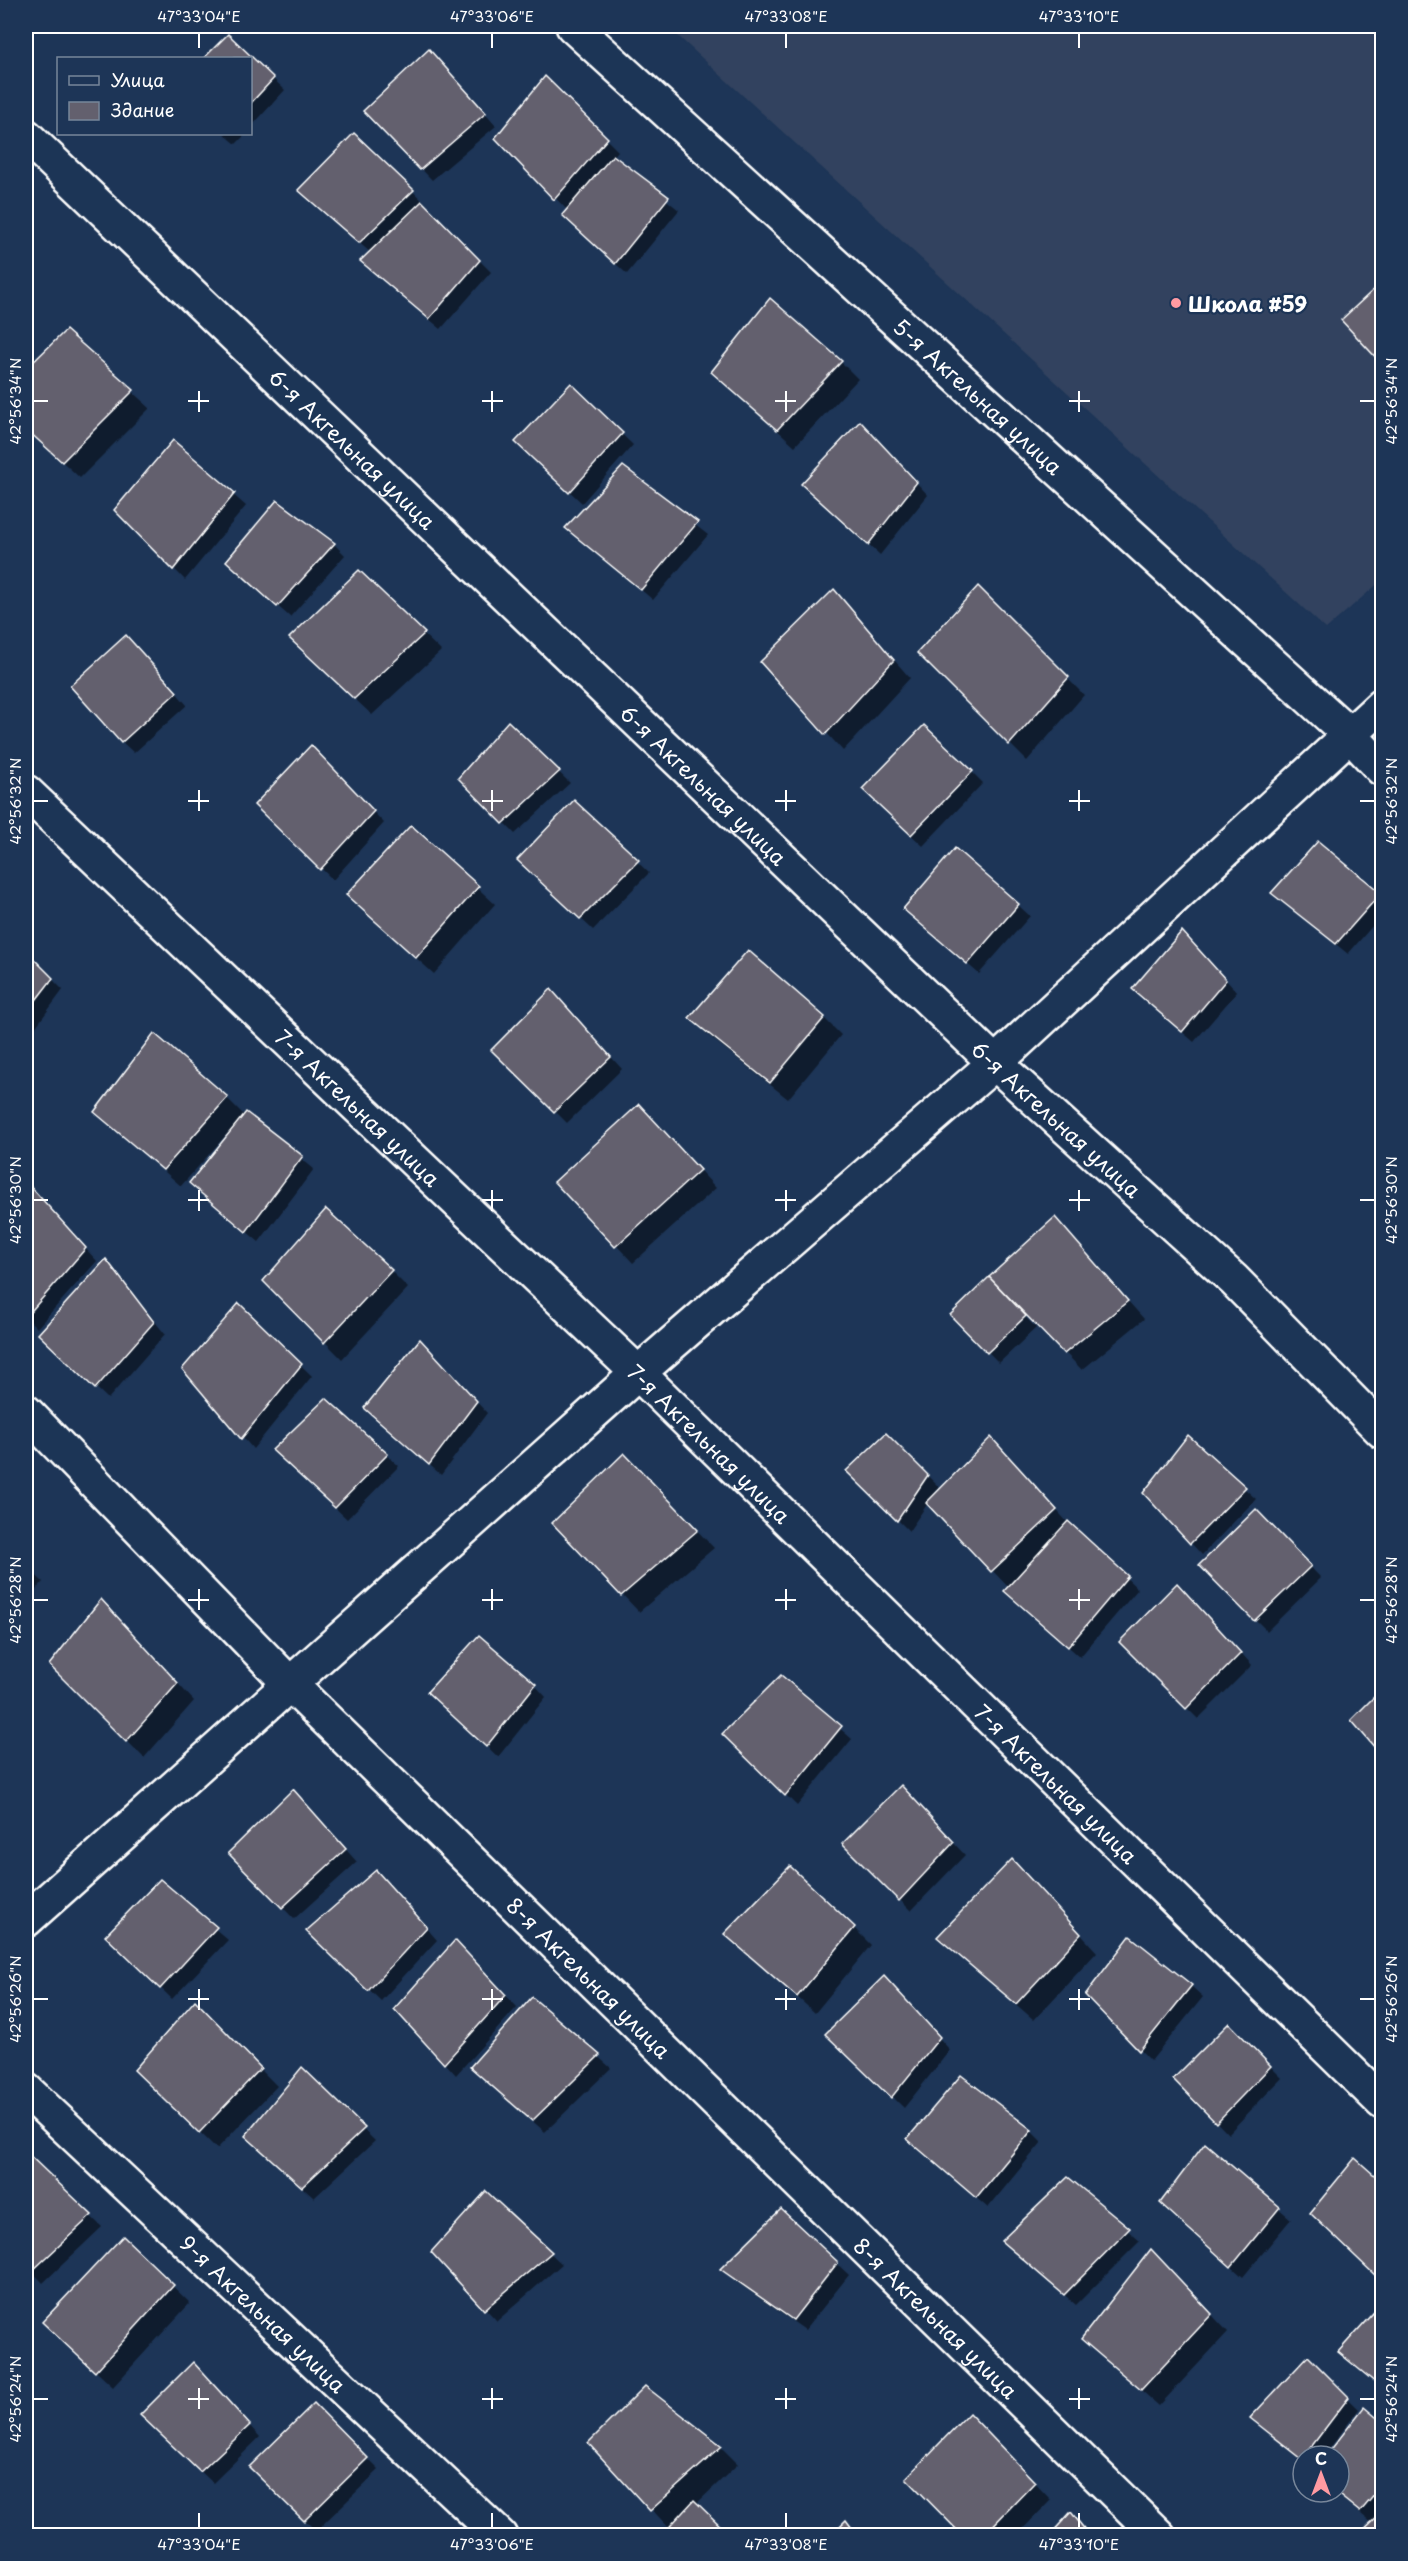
<svg xmlns="http://www.w3.org/2000/svg" width="1408" height="2561" font-family="'Playpen Sans',sans-serif">
  <style>
    .built { fill: #32425e }
    .shadow { fill: #0007 }
    .building { fill: #63606e; stroke: #fff; stroke-width: 1.5 }
    .lines { fill: none; stroke-linecap: round; stroke-linejoin: round }
    .street-casing { stroke: #fff; stroke-width: 38 }
    .secondary-casing { stroke: #fff; stroke-width: 38 }
    .street { stroke: #1d3557; stroke-width: 33 }
    .secondary { stroke: #1d3557; stroke-width: 33 }
    .ticks { fill: none; stroke: #fff; stroke-width: 2 }
    .poi-dot { fill: #ff9aa2; stroke: #1d3557; stroke-width: 2 }
    .labels { text-anchor: middle; dominant-baseline: central; stroke-width: 4.5; stroke-linejoin: round; paint-order: stroke }
    .poi-label { font-size: 21px; font-weight: bold; fill: #fff; stroke: #1d3557; text-anchor: start }
    .street-label { font-size: 21px; fill: #fff; stroke: #1d3557 }
    .neatline { fill: none; stroke: #fff; stroke-width: 2 }
    .ticks-label { font-size: 15px; text-anchor: middle; fill: #fff }
  </style>
  <rect width="100%" height="100%" fill="#1d3557"/>
  <filter id="ink" filterUnits="userSpaceOnUse"><feTurbulence type="fractalNoise" baseFrequency=".0167" numOctaves="2"/><feDisplacementMap in="SourceGraphic" scale="12" xChannelSelector="R" yChannelSelector="G"/><feConvolveMatrix kernelMatrix="1 2 1 2 8 2 1 2 1" color-interpolation-filters="sRGB"/></filter>
  <g filter="url(#ink)">
    <!-- built -->
    <polygon class="built" points="667,26 1382,26 1382,580 1326,629"/>
    <!-- shadow -->
    <g class="shadow">
      <polygon points="228,36 285,90 250,128 250,58 206,58"/>
      <polygon points="440,62 496,126 432,180 365,111"/>
      <polygon points="545,78 618,151 613,157 679,210 627,274 575,227 568,211 497,138"/>
      <polygon points="224,134 246,134 236,144"/>
      <polygon points="354,135 425,203 423,204 491,272 441,329 374,273 363,261 371,253 312,202"/>
      <polygon points="1382,284 1382,362 1343,320"/>
      <polygon points="66,332 150,408 80,478 26,428 26,371"/>
      <polygon points="841,362 858,379 795,446 713,372"/>
      <polygon points="571,385 633,445 582,503 529,453"/>
      <polygon points="872,435 928,495 880,555 815,495"/>
      <polygon points="173,442 246,506 185,580 116,509"/>
      <polygon points="623,468 708,535 653,600 568,528"/>
      <polygon points="334,544 345,555 290,617 240,573"/>
      <polygon points="359,572 441,651 372,715 308,655"/>
      <polygon points="978,589 1084,695 1027,761 919,653"/>
      <polygon points="834,591 910,678 843,751 763,662"/>
      <polygon points="138,649 187,705 134,753 122,742"/>
      <polygon points="508,723 570,783 515,834 460,778"/>
      <polygon points="322,758 384,823 333,880 256,805"/>
      <polygon points="972,772 983,783 923,846 875,801"/>
      <polygon points="575,802 649,873 593,930 531,872"/>
      <polygon points="411,827 495,904 434,974 365,912"/>
      <polygon points="1273,893 1380,894 1382,897 1382,915 1348,954"/>
      <polygon points="1018,905 1030,916 979,974 917,920"/>
      <polygon points="1193,944 1237,992 1194,1042 1145,1000"/>
      <polygon points="26,953 63,990 26,1040"/>
      <polygon points="562,1003 622,1069 567,1123 494,1050"/>
      <polygon points="691,1018 824,1018 841,1035 788,1099 708,1035"/>
      <polygon points="227,1098 245,1116 247,1114 314,1169 259,1242 203,1195 230,1135 228,1133 181,1186 96,1112"/>
      <polygon points="656,1123 716,1188 633,1263 557,1182"/>
      <polygon points="31,1189 97,1261 37,1328 26,1317 26,1195"/>
      <polygon points="1055,1219 1144,1319 1082,1370 1010,1297 1008,1299 1036,1328 999,1363 952,1315"/>
      <polygon points="106,1261 165,1334 108,1399 40,1334"/>
      <polygon points="391,1271 408,1288 342,1359 265,1281"/>
      <polygon points="239,1305 312,1376 253,1449 184,1369"/>
      <polygon points="431,1353 487,1413 441,1475 378,1419"/>
      <polygon points="326,1400 399,1466 347,1519 286,1462"/>
      <polygon points="886,1435 939,1487 932,1497 1008,1456 1069,1524 1138,1589 1080,1657 1006,1591 1009,1588 928,1503 909,1531 848,1471"/>
      <polygon points="641,1472 714,1548 639,1612 554,1523"/>
      <polygon points="1244,1488 1256,1499 1202,1555 1145,1493"/>
      <polygon points="1256,1511 1321,1578 1267,1631 1201,1565"/>
      <polygon points="26,1566 43,1582 26,1601"/>
      <polygon points="1189,1596 1252,1665 1198,1719 1121,1642"/>
      <polygon points="118,1618 194,1701 144,1758 51,1664"/>
      <polygon points="781,1677 852,1739 797,1806 724,1734"/>
      <polygon points="535,1685 546,1697 498,1757 441,1703"/>
      <polygon points="1382,1691 1382,1754 1353,1720"/>
      <polygon points="912,1799 965,1855 911,1911 844,1844"/>
      <polygon points="304,1802 357,1862 294,1919 230,1853"/>
      <polygon points="1029,1878 1097,1952 1034,2020 939,1937"/>
      <polygon points="160,1881 228,1940 172,1999 107,1936"/>
      <polygon points="387,1883 437,1940 381,2001 308,1931"/>
      <polygon points="854,1928 871,1945 815,2013 726,1934"/>
      <polygon points="466,1953 517,2007 456,2075 396,2009"/>
      <polygon points="1191,1986 1203,1997 1151,2061 1087,1995"/>
      <polygon points="895,1989 950,2050 904,2108 828,2034"/>
      <polygon points="532,1999 611,2068 545,2132 483,2078"/>
      <polygon points="195,2003 277,2086 217,2149 136,2070"/>
      <polygon points="1229,2025 1282,2078 1228,2134 1175,2079"/>
      <polygon points="302,2069 375,2141 314,2198 258,2148"/>
      <polygon points="1031,2131 1042,2142 988,2208 920,2150"/>
      <polygon points="1205,2145 1291,2219 1243,2277 1173,2214"/>
      <polygon points="27,2155 102,2227 43,2283 26,2265"/>
      <polygon points="1356,2160 1382,2184 1382,2282 1312,2213"/>
      <polygon points="1068,2179 1140,2241 1076,2305 1015,2252"/>
      <polygon points="486,2193 562,2264 497,2321 433,2252"/>
      <polygon points="781,2211 849,2275 805,2330 734,2280 722,2269"/>
      <polygon points="123,2238 190,2303 113,2387 61,2339"/>
      <polygon points="1168,2268 1228,2332 1159,2406 1083,2339"/>
      <polygon points="1382,2305 1382,2388 1340,2352"/>
      <polygon points="1308,2359 1359,2409 1324,2456 1303,2456 1303,2461 1252,2418"/>
      <polygon points="204,2376 260,2437 213,2483 153,2427"/>
      <polygon points="645,2388 721,2447 738,2464 670,2529 590,2443"/>
      <polygon points="314,2405 379,2470 316,2531 252,2467"/>
      <polygon points="1364,2410 1382,2424 1382,2511 1380,2513 1382,2514 1382,2536 1359,2536 1372,2523 1334,2492 1339,2492 1339,2456 1328,2456"/>
      <polygon points="986,2432 1051,2500 1016,2536 965,2536"/>
    </g>
    <!-- building -->
    <g class="building">
      <polygon points="228,34 274,78 250,104 250,58 204,58"/>
      <polygon points="429,49 486,113 420,170 363,111"/>
      <polygon points="545,76 608,138 554,200 495,138"/>
      <polygon points="354,133 414,190 359,243 298,190"/>
      <polygon points="613,155 669,197 615,264 562,215"/>
      <polygon points="422,201 480,260 429,319 360,261"/>
      <polygon points="1382,282 1382,364 1341,320"/>
      <polygon points="770,298 842,361 777,430 711,372"/>
      <polygon points="66,330 134,390 62,462 26,429 26,369"/>
      <polygon points="571,383 623,433 569,493 515,442"/>
      <polygon points="860,421 917,482 868,545 801,484"/>
      <polygon points="173,440 235,493 173,570 114,510"/>
      <polygon points="623,466 698,522 641,590 565,528"/>
      <polygon points="277,500 335,543 277,607 226,561"/>
      <polygon points="359,570 425,633 354,699 289,638"/>
      <polygon points="978,586 1069,677 1009,745 917,653"/>
      <polygon points="834,589 894,660 825,735 760,662"/>
      <polygon points="126,635 177,692 121,743 70,686"/>
      <polygon points="508,721 560,771 503,824 458,778"/>
      <polygon points="924,725 973,771 911,835 862,789"/>
      <polygon points="311,745 374,811 320,870 254,805"/>
      <polygon points="574,800 639,860 580,919 517,860"/>
      <polygon points="411,825 479,886 416,958 346,895"/>
      <polygon points="1318,841 1381,893 1336,944 1271,893"/>
      <polygon points="955,848 1019,904 967,964 903,909"/>
      <polygon points="1182,931 1226,980 1182,1032 1132,989"/>
      <polygon points="748,950 825,1017 770,1083 689,1018"/>
      <polygon points="26,951 53,978 26,1013"/>
      <polygon points="551,989 611,1057 554,1112 491,1050"/>
      <polygon points="154,1033 228,1097 163,1170 94,1112"/>
      <polygon points="639,1104 700,1170 615,1247 554,1182"/>
      <polygon points="246,1112 303,1156 246,1232 189,1183"/>
      <polygon points="31,1187 86,1248 26,1317 26,1192"/>
      <polygon points="326,1209 392,1270 324,1343 263,1281"/>
      <polygon points="1055,1217 1128,1301 1064,1354 989,1277"/>
      <polygon points="106,1259 154,1322 95,1389 38,1334"/>
      <polygon points="989,1277 1026,1316 987,1353 950,1315"/>
      <polygon points="239,1303 302,1364 241,1439 182,1369"/>
      <polygon points="420,1339 477,1401 429,1465 364,1408"/>
      <polygon points="326,1398 388,1454 335,1508 272,1450"/>
      <polygon points="886,1433 928,1475 897,1521 846,1471"/>
      <polygon points="1188,1435 1246,1487 1190,1544 1143,1493"/>
      <polygon points="991,1437 1057,1510 991,1572 926,1503"/>
      <polygon points="624,1453 698,1530 621,1596 552,1523"/>
      <polygon points="1256,1509 1311,1566 1254,1621 1199,1565"/>
      <polygon points="1068,1521 1128,1576 1068,1647 1004,1591"/>
      <polygon points="1177,1583 1241,1653 1186,1709 1119,1642"/>
      <polygon points="101,1599 178,1683 126,1742 49,1665"/>
      <polygon points="479,1635 536,1684 486,1747 427,1692"/>
      <polygon points="781,1675 842,1726 785,1796 722,1734"/>
      <polygon points="1382,1689 1382,1756 1351,1720"/>
      <polygon points="901,1785 954,1842 899,1901 842,1844"/>
      <polygon points="293,1789 346,1849 282,1908 228,1853"/>
      <polygon points="1012,1859 1081,1934 1016,2004 937,1937"/>
      <polygon points="790,1866 855,1927 797,1997 724,1934"/>
      <polygon points="376,1870 427,1927 368,1991 306,1931"/>
      <polygon points="160,1879 217,1927 160,1989 105,1936"/>
      <polygon points="1130,1936 1192,1985 1139,2051 1085,1995"/>
      <polygon points="455,1940 506,1995 444,2064 394,2009"/>
      <polygon points="884,1976 940,2037 891,2098 825,2034"/>
      <polygon points="532,1997 600,2055 532,2121 470,2067"/>
      <polygon points="195,2000 261,2068 199,2133 134,2070"/>
      <polygon points="1229,2023 1271,2066 1216,2123 1173,2079"/>
      <polygon points="302,2067 365,2128 302,2187 245,2136"/>
      <polygon points="961,2075 1032,2130 976,2198 907,2139"/>
      <polygon points="1205,2143 1280,2207 1231,2267 1160,2203"/>
      <polygon points="27,2153 92,2215 31,2272 26,2267"/>
      <polygon points="1355,2158 1382,2182 1382,2276 1379,2279 1310,2213"/>
      <polygon points="1068,2177 1130,2228 1064,2295 1001,2241"/>
      <polygon points="486,2191 552,2252 484,2310 431,2252"/>
      <polygon points="781,2209 838,2262 793,2320 720,2269"/>
      <polygon points="123,2236 174,2285 95,2372 42,2322"/>
      <polygon points="1151,2249 1212,2314 1141,2390 1081,2339"/>
      <polygon points="1382,2303 1382,2388 1338,2352"/>
      <polygon points="1308,2356 1349,2397 1302,2459 1250,2418"/>
      <polygon points="193,2362 250,2425 200,2472 140,2415"/>
      <polygon points="645,2386 722,2446 650,2511 588,2443"/>
      <polygon points="314,2403 368,2458 304,2521 249,2467"/>
      <polygon points="1364,2407 1382,2422 1382,2486 1360,2512 1335,2492 1339,2492 1339,2456 1326,2456"/>
      <polygon points="969,2413 1035,2482 983,2536 963,2536 906,2478"/>
      <polygon points="694,2500 731,2536 661,2536"/>
      <polygon points="1071,2512 1090,2536 1049,2536"/>
      <polygon points="1382,2512 1382,2536 1357,2536"/>
      <polygon points="846,2520 858,2536 830,2536"/>
    </g>
    <g class="lines">
      <!-- street casing -->
      <g class="street-casing">
        <g id="street">
          <path id="s1" d="M573 26 1350 735 1382 769"/>
          <path id="s2" d="M26 136 995 1063 1234 1280 1382 1431"/>
          <path id="s3" d="M26 792 638 1373 1382 2102"/>
          <path id="s4" d="M26 1412 290 1684 1159 2536"/>
          <path id="s5" d="M26 2090 500 2536"/>
        </g>
      </g>
      <!-- secondary casing -->
      <g class="secondary-casing">
        <polyline id="secondary" points="26,1920 638,1373 995,1063 1382,705"/>
      </g>
      <!-- street -->
      <use href="#street" class="street"/>
      <!-- secondary -->
      <use href="#secondary" class="secondary"/>
    </g>
  </g>
  <!-- ticks -->
  <path class="ticks" d="M199 33V48M492 33V48M786 33V48M1079 33V48M199 391V412M492 391V412M786 391V412M1079 391V412M33 401H48M188 401H209M482 401H503M775 401H796M1069 401H1090M1360 401H1375M199 790V811M492 790V811M786 790V811M1079 790V811M33 801H48M188 801H209M482 801H503M775 801H796M1069 801H1090M1360 801H1375M199 1190V1211M492 1190V1211M786 1190V1211M1079 1190V1211M33 1200H48M188 1200H209M482 1200H503M775 1200H796M1069 1200H1090M1360 1200H1375M199 1589V1610M492 1589V1610M786 1589V1610M1079 1589V1610M33 1600H48M188 1600H209M482 1600H503M775 1600H796M1069 1600H1090M1360 1600H1375M199 1989V2010M492 1989V2010M786 1989V2010M1079 1989V2010M33 1999H48M188 1999H209M482 1999H503M775 1999H796M1069 1999H1090M1360 1999H1375M199 2388V2409M492 2388V2409M786 2388V2409M1079 2388V2409M33 2399H48M188 2399H209M482 2399H503M775 2399H796M1069 2399H1090M1360 2399H1375M199 2513V2528M492 2513V2528M786 2513V2528M1079 2513V2528"/>
  <!-- markers -->
  <circle class="poi-dot" cx="1176" cy="303" r="6"/>
  <g class="labels">
    <!-- poi labels -->
    <g class="poi-label">
      <text x="1188" y="303">Школа #59</text>
    </g>
    <!-- street labels -->
    <g class="street-label">
      <text stroke="none"><textPath href="#s1" startOffset="549">5-я Акгельная улица</textPath></text>
      <text stroke="none"><textPath href="#s2" startOffset="452">6-я Акгельная улица</textPath></text>
      <text stroke="none"><textPath href="#s2" startOffset="938">6-я Акгельная улица</textPath></text>
      <text stroke="none"><textPath href="#s3" startOffset="458">7-я Акгельная улица</textPath></text>
      <text stroke="none"><textPath href="#s2" startOffset="1424">6-я Акгельная улица</textPath></text>
      <text stroke="none"><textPath href="#s3" startOffset="944">7-я Акгельная улица</textPath></text>
      <text stroke="none"><textPath href="#s3" startOffset="1430">7-я Акгельная улица</textPath></text>
      <text stroke="none"><textPath href="#s4" startOffset="798">8-я Акгельная улица</textPath></text>
      <text stroke="none"><textPath href="#s5" startOffset="326">9-я Акгельная улица</textPath></text>
      <text stroke="none"><textPath href="#s4" startOffset="1284">8-я Акгельная улица</textPath></text>
    </g>
  </g>
  <!-- margin -->
  <rect width="1408" height="2561" fill="none" stroke="#1d3557" stroke-width="66"/>
  <!-- legend -->
  <rect x="57" y="57" width="195" height="78" fill="#1d3557" stroke="#77869a" stroke-width="1.5"/>
  <rect x="69" y="76" width="30" height="9" fill="#1d3557" stroke="#77869a" stroke-width="1.5"/>
  <text x="111" y="87" font-size="18" fill="#ffffff">Улица</text>
  <rect x="69" y="102" width="30" height="18" fill="#63606e" stroke="#77869a" stroke-width="1.5"/>
  <text x="111" y="117" font-size="18" fill="#ffffff">Здание</text>
  <!-- north arrow -->
  <g transform="translate(1321 2474)"><circle r="28" fill="#1d3557" stroke="#77869a" stroke-width="1.5"/>
  <path d="M0-4.5L10 22L0 15L-10 22Z" fill="#ff9aa2"/>
  <text y="-9" font-size="16" font-weight="bold" text-anchor="middle" fill="#ffffff">С</text>
  </g>
  <rect x="33" y="33" width="1342" height="2495" class="neatline"/>
  <g class="ticks-label">
    <text x="199" y="22">47°33'04"E</text>
    <text x="492" y="22">47°33'06"E</text>
    <text x="786" y="22">47°33'08"E</text>
    <text x="1079" y="22">47°33'10"E</text>
    <text transform="translate(16 401) rotate(-90)" y="5">42°56'34"N</text>
    <text transform="translate(1392 401) rotate(-90)" y="5">42°56'34"N</text>
    <text transform="translate(16 801) rotate(-90)" y="5">42°56'32"N</text>
    <text transform="translate(1392 801) rotate(-90)" y="5">42°56'32"N</text>
    <text transform="translate(16 1200) rotate(-90)" y="5">42°56'30"N</text>
    <text transform="translate(1392 1200) rotate(-90)" y="5">42°56'30"N</text>
    <text transform="translate(16 1600) rotate(-90)" y="5">42°56'28"N</text>
    <text transform="translate(1392 1600) rotate(-90)" y="5">42°56'28"N</text>
    <text transform="translate(16 1999) rotate(-90)" y="5">42°56'26"N</text>
    <text transform="translate(1392 1999) rotate(-90)" y="5">42°56'26"N</text>
    <text transform="translate(16 2399) rotate(-90)" y="5">42°56'24"N</text>
    <text transform="translate(1392 2399) rotate(-90)" y="5">42°56'24"N</text>
    <text x="199" y="2550">47°33'04"E</text>
    <text x="492" y="2550">47°33'06"E</text>
    <text x="786" y="2550">47°33'08"E</text>
    <text x="1079" y="2550">47°33'10"E</text>
  </g>
</svg>
